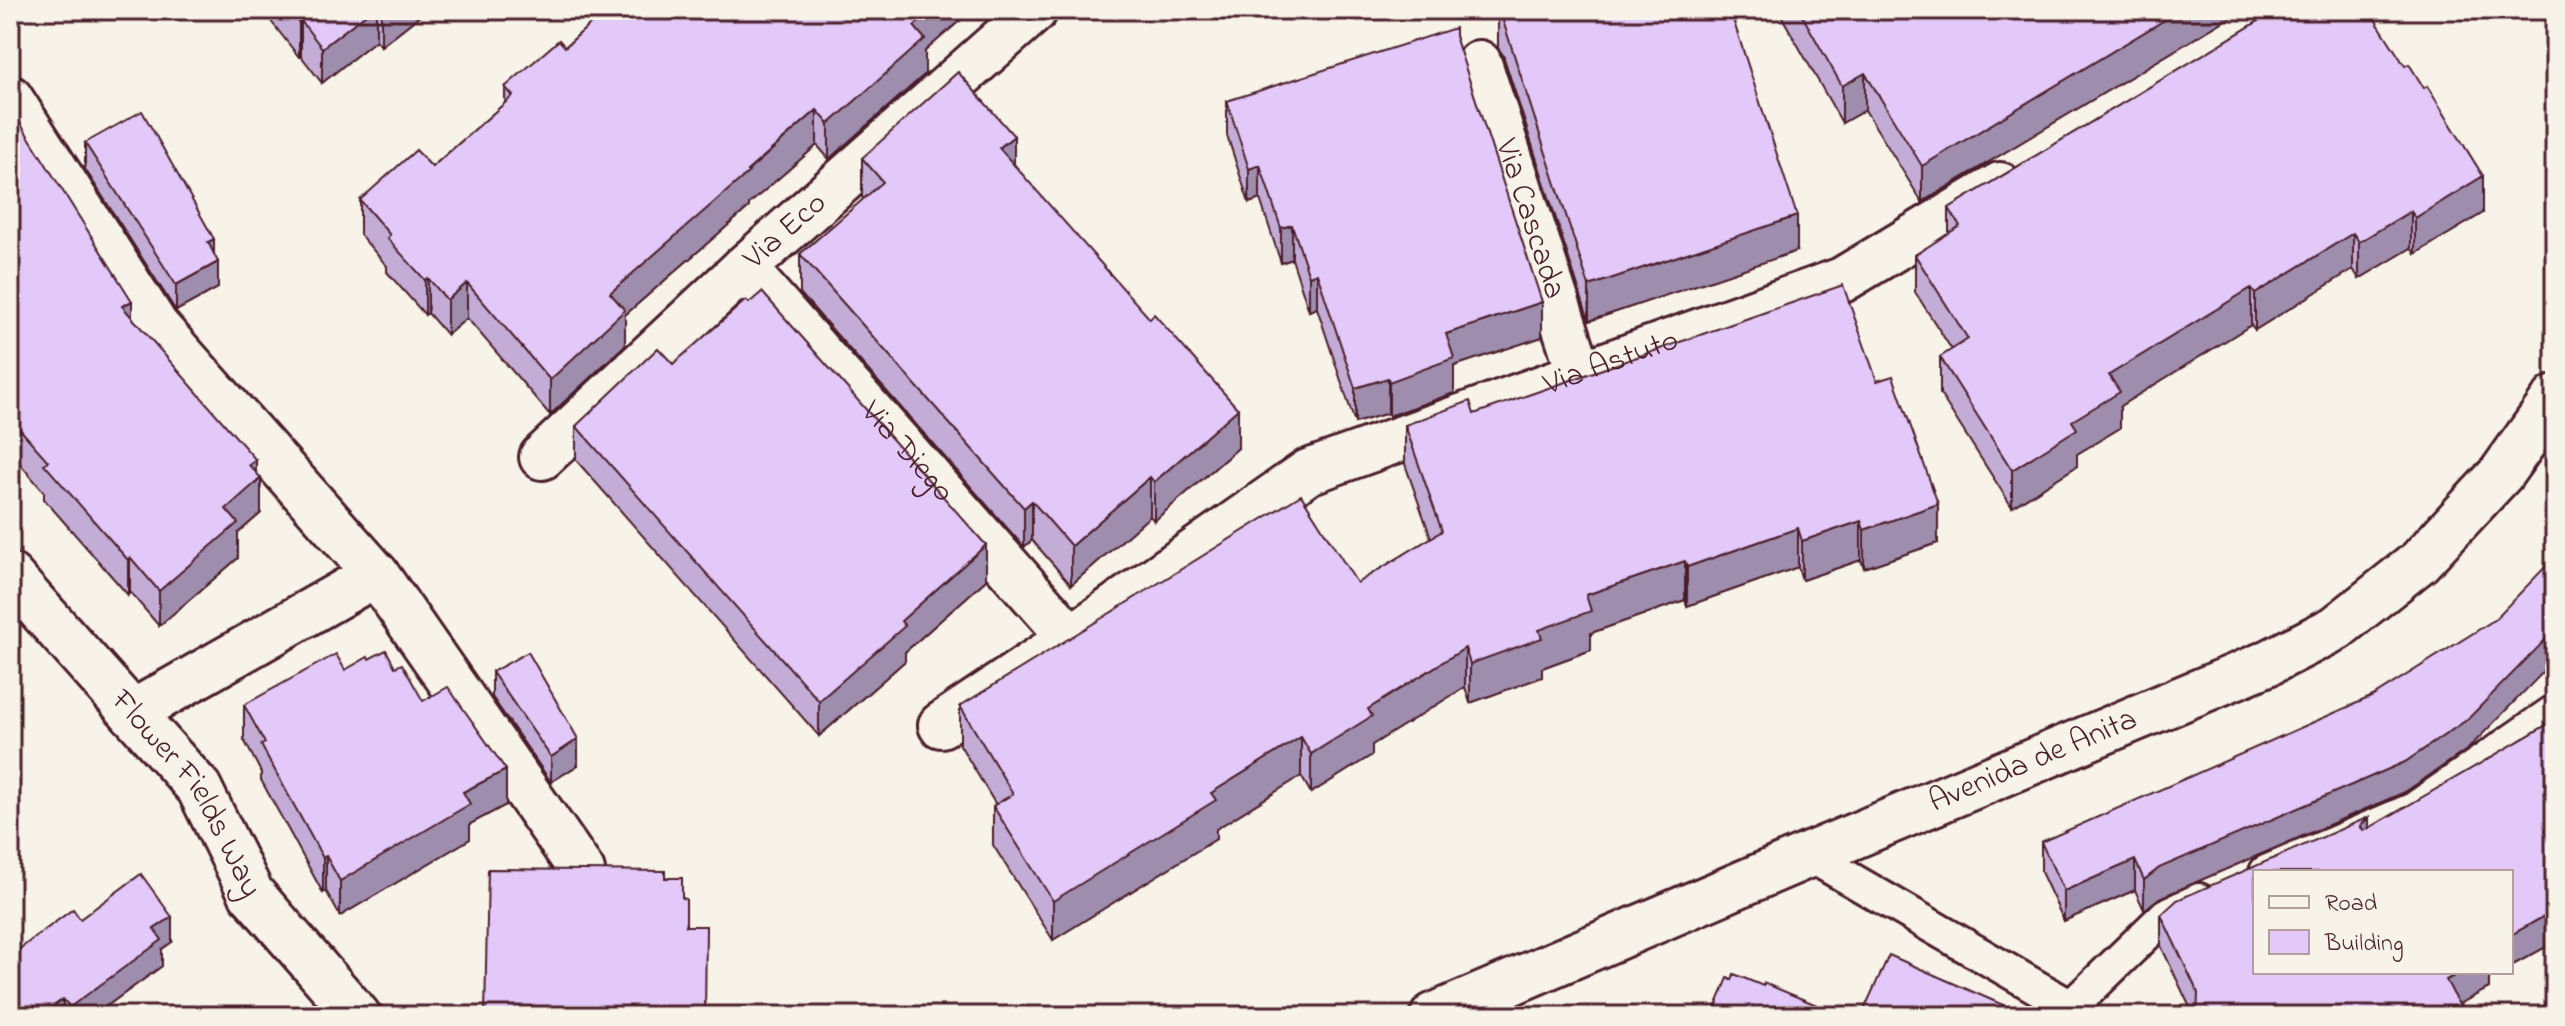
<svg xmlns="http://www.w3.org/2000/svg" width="2565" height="1026" font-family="'Indie Flower',sans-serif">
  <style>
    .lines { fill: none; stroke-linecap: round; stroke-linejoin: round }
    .lane-casing { stroke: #4a1f2b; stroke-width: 38 }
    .street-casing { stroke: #4a1f2b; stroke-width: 50 }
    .secondary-casing { stroke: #4a1f2b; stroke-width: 50 }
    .lane { stroke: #f7f3e8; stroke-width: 32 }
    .street { stroke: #f7f3e8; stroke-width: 44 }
    .secondary { stroke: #f7f3e8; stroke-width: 44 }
    .wall { fill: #c3add6; stroke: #4a1f2b; stroke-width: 2 }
    .shaded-wall { fill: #9f8dae; stroke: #4a1f2b; stroke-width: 2 }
    .building { fill: #e3c9f9; stroke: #4a1f2b; stroke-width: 2 }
    .labels { text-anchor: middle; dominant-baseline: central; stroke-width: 6; stroke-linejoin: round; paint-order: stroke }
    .street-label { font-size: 32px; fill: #4a1f2b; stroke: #f7f3e8 }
  </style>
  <rect width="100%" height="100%" fill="#f7f3e8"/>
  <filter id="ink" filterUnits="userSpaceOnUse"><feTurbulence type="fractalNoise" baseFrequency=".0125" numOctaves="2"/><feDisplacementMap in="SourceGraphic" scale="16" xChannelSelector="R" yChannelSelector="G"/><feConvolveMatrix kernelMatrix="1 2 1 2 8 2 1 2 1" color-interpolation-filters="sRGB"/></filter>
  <g filter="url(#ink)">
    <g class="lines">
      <!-- lane casing -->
      <g class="lane-casing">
        <g id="lane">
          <polyline points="1809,855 2071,1007 2078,1016"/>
          <polyline points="2266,872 2414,809 2555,711"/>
          <polyline points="2071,1007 2166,915 2199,900"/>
        </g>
      </g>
      <!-- street casing -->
      <g class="street-casing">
        <g id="street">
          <path id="s1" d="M1479 63 1580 374"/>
          <polyline points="10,98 156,326 376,574 582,871"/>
          <path id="s2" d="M744 268 1071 638"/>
          <path id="s3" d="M542 457 744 268 1035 10"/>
          <path id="s4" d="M10 576 199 788 251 893 358 1016"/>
          <polyline points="132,713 376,574"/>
          <path id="s5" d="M941 725 1071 638 1308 472 1842 280 2000 185"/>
        </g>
      </g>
      <!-- secondary casing -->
      <g class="secondary-casing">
        <g id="secondary">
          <path id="s6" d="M1433 1016 1809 855 2270 662 2336 628 2419 562 2501 474 2555 398"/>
        </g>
      </g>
      <!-- lane -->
      <use href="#lane" class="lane"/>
      <!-- street -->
      <use href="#street" class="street"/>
      <!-- secondary -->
      <use href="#secondary" class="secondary"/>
    </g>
    <!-- wall -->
    <g class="wall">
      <polygon points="266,10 427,10 381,46 376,40 322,83 301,56 299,57 270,20 270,15"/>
      <polygon points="606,10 972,10 925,51 925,74 829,159 817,145 749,204 749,207 625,315 625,345 550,415 467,318 447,335 428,313 425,315 387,272 387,266 360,235 360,200 432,167 505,103 505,87 565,47"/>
      <polygon points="1778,10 2242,10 1922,202 1865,110 1842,123"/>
      <polygon points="2277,10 2483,213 2415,254 2411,248 2359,279 2353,269 2255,330 2251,325 2120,406 2120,428 2077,454 2077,466 2012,507 1940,394 1940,357 1952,350 1915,292 1915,255 1949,234 1949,208"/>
      <polygon points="1498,13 1797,251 1589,321 1503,55 1498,48"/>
      <polygon points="1455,36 1542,337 1454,366 1454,393 1389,416 1388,413 1355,423 1317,308 1309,311 1292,259 1281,263 1260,199 1249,203 1227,135 1227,101"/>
      <polygon points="10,107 132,318 256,472 261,513 238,533 238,558 159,626 130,592 128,595 44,499 44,492 10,452"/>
      <polygon points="85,143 214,254 218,288 176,311 85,169"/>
      <polygon points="862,158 1014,164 1238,448 1154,521 1150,516 1071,585 1032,540 1024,547 800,293 800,254 864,199 862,197"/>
      <polygon points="673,364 986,580 905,652 905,661 819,736 576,460 576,426"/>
      <polygon points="1877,381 1938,543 1864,568 1861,560 1802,580 1798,567 1687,606 1685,600 1591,633 1591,650 1542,668 1542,677 1470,703 1465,687 1372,745 1372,755 1311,793 1301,776 1216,829 1216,839 1053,940 993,845 993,806 996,805 960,745 960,706 1357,583 1431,538 1405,464 1405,425 1474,414"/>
      <polygon points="369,659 395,667 506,805 470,824 470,839 340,916 326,891 323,893 261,780 261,772 244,740 244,705 345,670"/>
      <polygon points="492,672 578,765 551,782 492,697"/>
      <polygon points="2555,720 2555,942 2511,966 2511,872 2255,972 2500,972 2489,978 2489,988 2459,1004 2465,1016 2194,1016 2161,946 2161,915 2369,829"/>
      <polygon points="2468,749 2405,792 2159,898 2144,910 2135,890 2064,921 2041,872 2041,842"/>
      <polygon points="80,919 172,942 162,949 162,966 93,1016 10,1016"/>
    </g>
    <!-- shaded-wall -->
    <g class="shaded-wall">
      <polygon points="371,10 376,10 376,40 322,83 322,48"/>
      <polygon points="383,10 427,10 381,46 381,11"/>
      <polygon points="932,10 972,10 925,51 925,74 829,159 829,124 914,26"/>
      <polygon points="2181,10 2242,10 1922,202 1922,166"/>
      <polygon points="301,21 301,56 299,57 299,23"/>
      <polygon points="1865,73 1865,110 1842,123 1842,86"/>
      <polygon points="817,110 817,145 749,204 749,207 625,315 625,345 550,415 550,380 610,293"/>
      <polygon points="1014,136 1014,175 999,148"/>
      <polygon points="1260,165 1260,199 1249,203 1249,169"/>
      <polygon points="2483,176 2483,213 2415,254 2415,218"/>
      <polygon points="2411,211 2411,248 2359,279 2359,242"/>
      <polygon points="1797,216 1797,251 1589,321 1589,286"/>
      <polygon points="1292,225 1292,259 1281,263 1281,228"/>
      <polygon points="2353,233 2353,269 2255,330 2255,294"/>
      <polygon points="214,239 214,264 208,242"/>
      <polygon points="218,262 218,288 176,311 176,285"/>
      <polygon points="1317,273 1317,308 1309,311 1309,276"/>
      <polygon points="428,278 428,313 425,315 425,280"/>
      <polygon points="467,283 467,318 447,335 447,300"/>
      <polygon points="2251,288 2251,325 2120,406 2120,428 2077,454 2077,466 2012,507 2012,470 2109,375"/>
      <polygon points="132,301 132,335 122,306"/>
      <polygon points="1542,302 1542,337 1454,366 1454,393 1389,416 1389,382 1446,334"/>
      <polygon points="1388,378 1388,413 1355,423 1355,388"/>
      <polygon points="1238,409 1238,448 1154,521 1154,482"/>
      <polygon points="256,460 256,483 261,478 261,513 238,533 238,558 159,626 159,591 226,509 249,465"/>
      <polygon points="1150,477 1150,516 1071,585 1071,546"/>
      <polygon points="1032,501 1032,540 1024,547 1024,508"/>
      <polygon points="1938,504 1938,543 1864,568 1864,530"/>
      <polygon points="1861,521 1861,560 1802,580 1802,541"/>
      <polygon points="1798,528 1798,567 1687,606 1687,567"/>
      <polygon points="986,545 986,580 905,652 905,661 819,736 819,701 901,621"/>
      <polygon points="130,557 130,592 128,595 128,560"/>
      <polygon points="1685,561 1685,600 1591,633 1591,650 1542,668 1542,677 1470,703 1470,664 1586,595"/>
      <polygon points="2555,630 2555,660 2468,749 2405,792 2159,898 2144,910 2144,880 2159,868"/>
      <polygon points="1465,648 1465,687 1372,745 1372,755 1311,793 1311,754 1368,709"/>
      <polygon points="1301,737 1301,776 1216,829 1216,839 1053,940 1053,901 1211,793"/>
      <polygon points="578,739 578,765 551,782 551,757"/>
      <polygon points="506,770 506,805 470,824 470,839 340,916 340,881 463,792"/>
      <polygon points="2369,817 2369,849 2360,826"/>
      <polygon points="326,856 326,891 323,893 323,858"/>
      <polygon points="2135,860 2135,890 2064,921 2064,891"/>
      <polygon points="2555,910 2555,942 2511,966 2511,935"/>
      <polygon points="172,917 172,942 162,949 162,966 93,1016 70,1016 70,1007 154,929"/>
      <polygon points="2461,972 2500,972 2489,978 2489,988 2446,1011 2446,980"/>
      <polygon points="63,999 63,1016 40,1016"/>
    </g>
    <!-- building -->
    <g class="building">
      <polygon points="289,10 371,10 322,48 301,21 299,23"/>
      <polygon points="606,10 932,10 914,26 925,39 829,124 817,110 747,171 749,172 610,293 625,310 550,380 467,283 447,300 428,278 425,280 387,238 390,235 360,200 416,150 432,167 513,96 505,87 559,40 565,47"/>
      <polygon points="1508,10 1730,10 1797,216 1589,286 1503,21 1498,13"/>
      <polygon points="1799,10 2181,10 1922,166 1865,73 1842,86"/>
      <polygon points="2277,10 2369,10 2405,66 2409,64 2424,88 2427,86 2483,176 2415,218 2411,211 2359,242 2353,233 2255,294 2251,288 2109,375 2120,392 2072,421 2077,429 2012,470 1940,357 1968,339 1915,255 1960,226 1949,208"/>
      <polygon points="1455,28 1455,36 1542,302 1446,334 1454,358 1389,382 1388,378 1355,388 1317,273 1309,276 1292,225 1281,228 1260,165 1249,169 1227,101"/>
      <polygon points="958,72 1014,136 999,148 1150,319 1154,314 1238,409 1154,482 1150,477 1071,546 1032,501 1024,508 800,254 883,182 862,158"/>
      <polygon points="10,107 132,301 122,306 256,460 249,465 261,478 226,509 238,523 159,591 130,557 128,560 44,464 48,461 10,418"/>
      <polygon points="142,111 214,239 208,242 218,262 176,285 85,143"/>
      <polygon points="1843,285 1877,381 1893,376 1938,504 1864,530 1861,521 1802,541 1798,528 1687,567 1685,561 1586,595 1591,611 1539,630 1542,638 1470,664 1465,648 1368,709 1372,716 1311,754 1301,737 1211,793 1216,800 1053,901 993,806 1013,794 960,706 1301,495 1357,583 1442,531 1405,425 1470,401 1474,414"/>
      <polygon points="762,292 986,545 901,621 905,626 819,701 576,426 658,348 673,364 746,300 749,303"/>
      <polygon points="2555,557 2555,630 2468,719 2405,762 2159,868 2144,880 2135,860 2064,891 2041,842 2373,696 2494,620"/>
      <polygon points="386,650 395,667 402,664 423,701 448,687 506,770 463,792 470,804 340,881 326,856 323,858 261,745 265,743 244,705 336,654 345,670 368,657 369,659"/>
      <polygon points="528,652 578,739 551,757 492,672"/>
      <polygon points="2555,720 2555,910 2511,935 2511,872 2255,872 2255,972 2461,972 2446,980 2465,1016 2197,1016 2198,993 2161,915 2177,900 2369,817 2360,826 2364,831"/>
      <polygon points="488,869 665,871 665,878 682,878 682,898 686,899 686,926 706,926 705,1016 485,1016"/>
      <polygon points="141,874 172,917 154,929 162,940 70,1007 63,999 40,1016 19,1016 16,1012 12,1016 10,1016 10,956 73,909 80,919"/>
      <polygon points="1889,955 2028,1016 1861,1016"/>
      <polygon points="1734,974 1763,986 1764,983 1843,1016 1712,1016 1728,978 1732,980"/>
    </g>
  </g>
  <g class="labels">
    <!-- street labels -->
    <g class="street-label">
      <text stroke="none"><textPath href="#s1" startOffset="164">Via Cascada</textPath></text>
      <text stroke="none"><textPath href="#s3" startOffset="332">Via Eco</textPath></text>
      <text stroke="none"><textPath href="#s5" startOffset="768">Via Astuto</textPath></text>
      <text stroke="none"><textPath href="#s2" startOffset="246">Via Diego</textPath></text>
      <text stroke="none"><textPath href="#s6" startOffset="652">Avenida de Anita</textPath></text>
      <text stroke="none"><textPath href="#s4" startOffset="282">Flower Fields Way</textPath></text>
    </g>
  </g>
  <!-- margin -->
  <rect width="2565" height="1026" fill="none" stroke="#f7f3e8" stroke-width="40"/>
  <rect x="20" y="20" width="2525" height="986" fill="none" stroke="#4a1f2b" stroke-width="3" filter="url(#ink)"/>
  <!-- legend -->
  <rect x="2253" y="870" width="260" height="104" fill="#f7f3e8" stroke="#b29e9c" stroke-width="2"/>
  <rect x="2269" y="896" width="40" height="12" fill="#f7f3e8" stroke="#b29e9c" stroke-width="2"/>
  <text x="2325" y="910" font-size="24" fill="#4a1f2b">Road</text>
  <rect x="2269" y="930" width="40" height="24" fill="#e3c9f9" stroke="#b29e9c" stroke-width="2"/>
  <text x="2325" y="950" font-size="24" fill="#4a1f2b">Building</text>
</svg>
